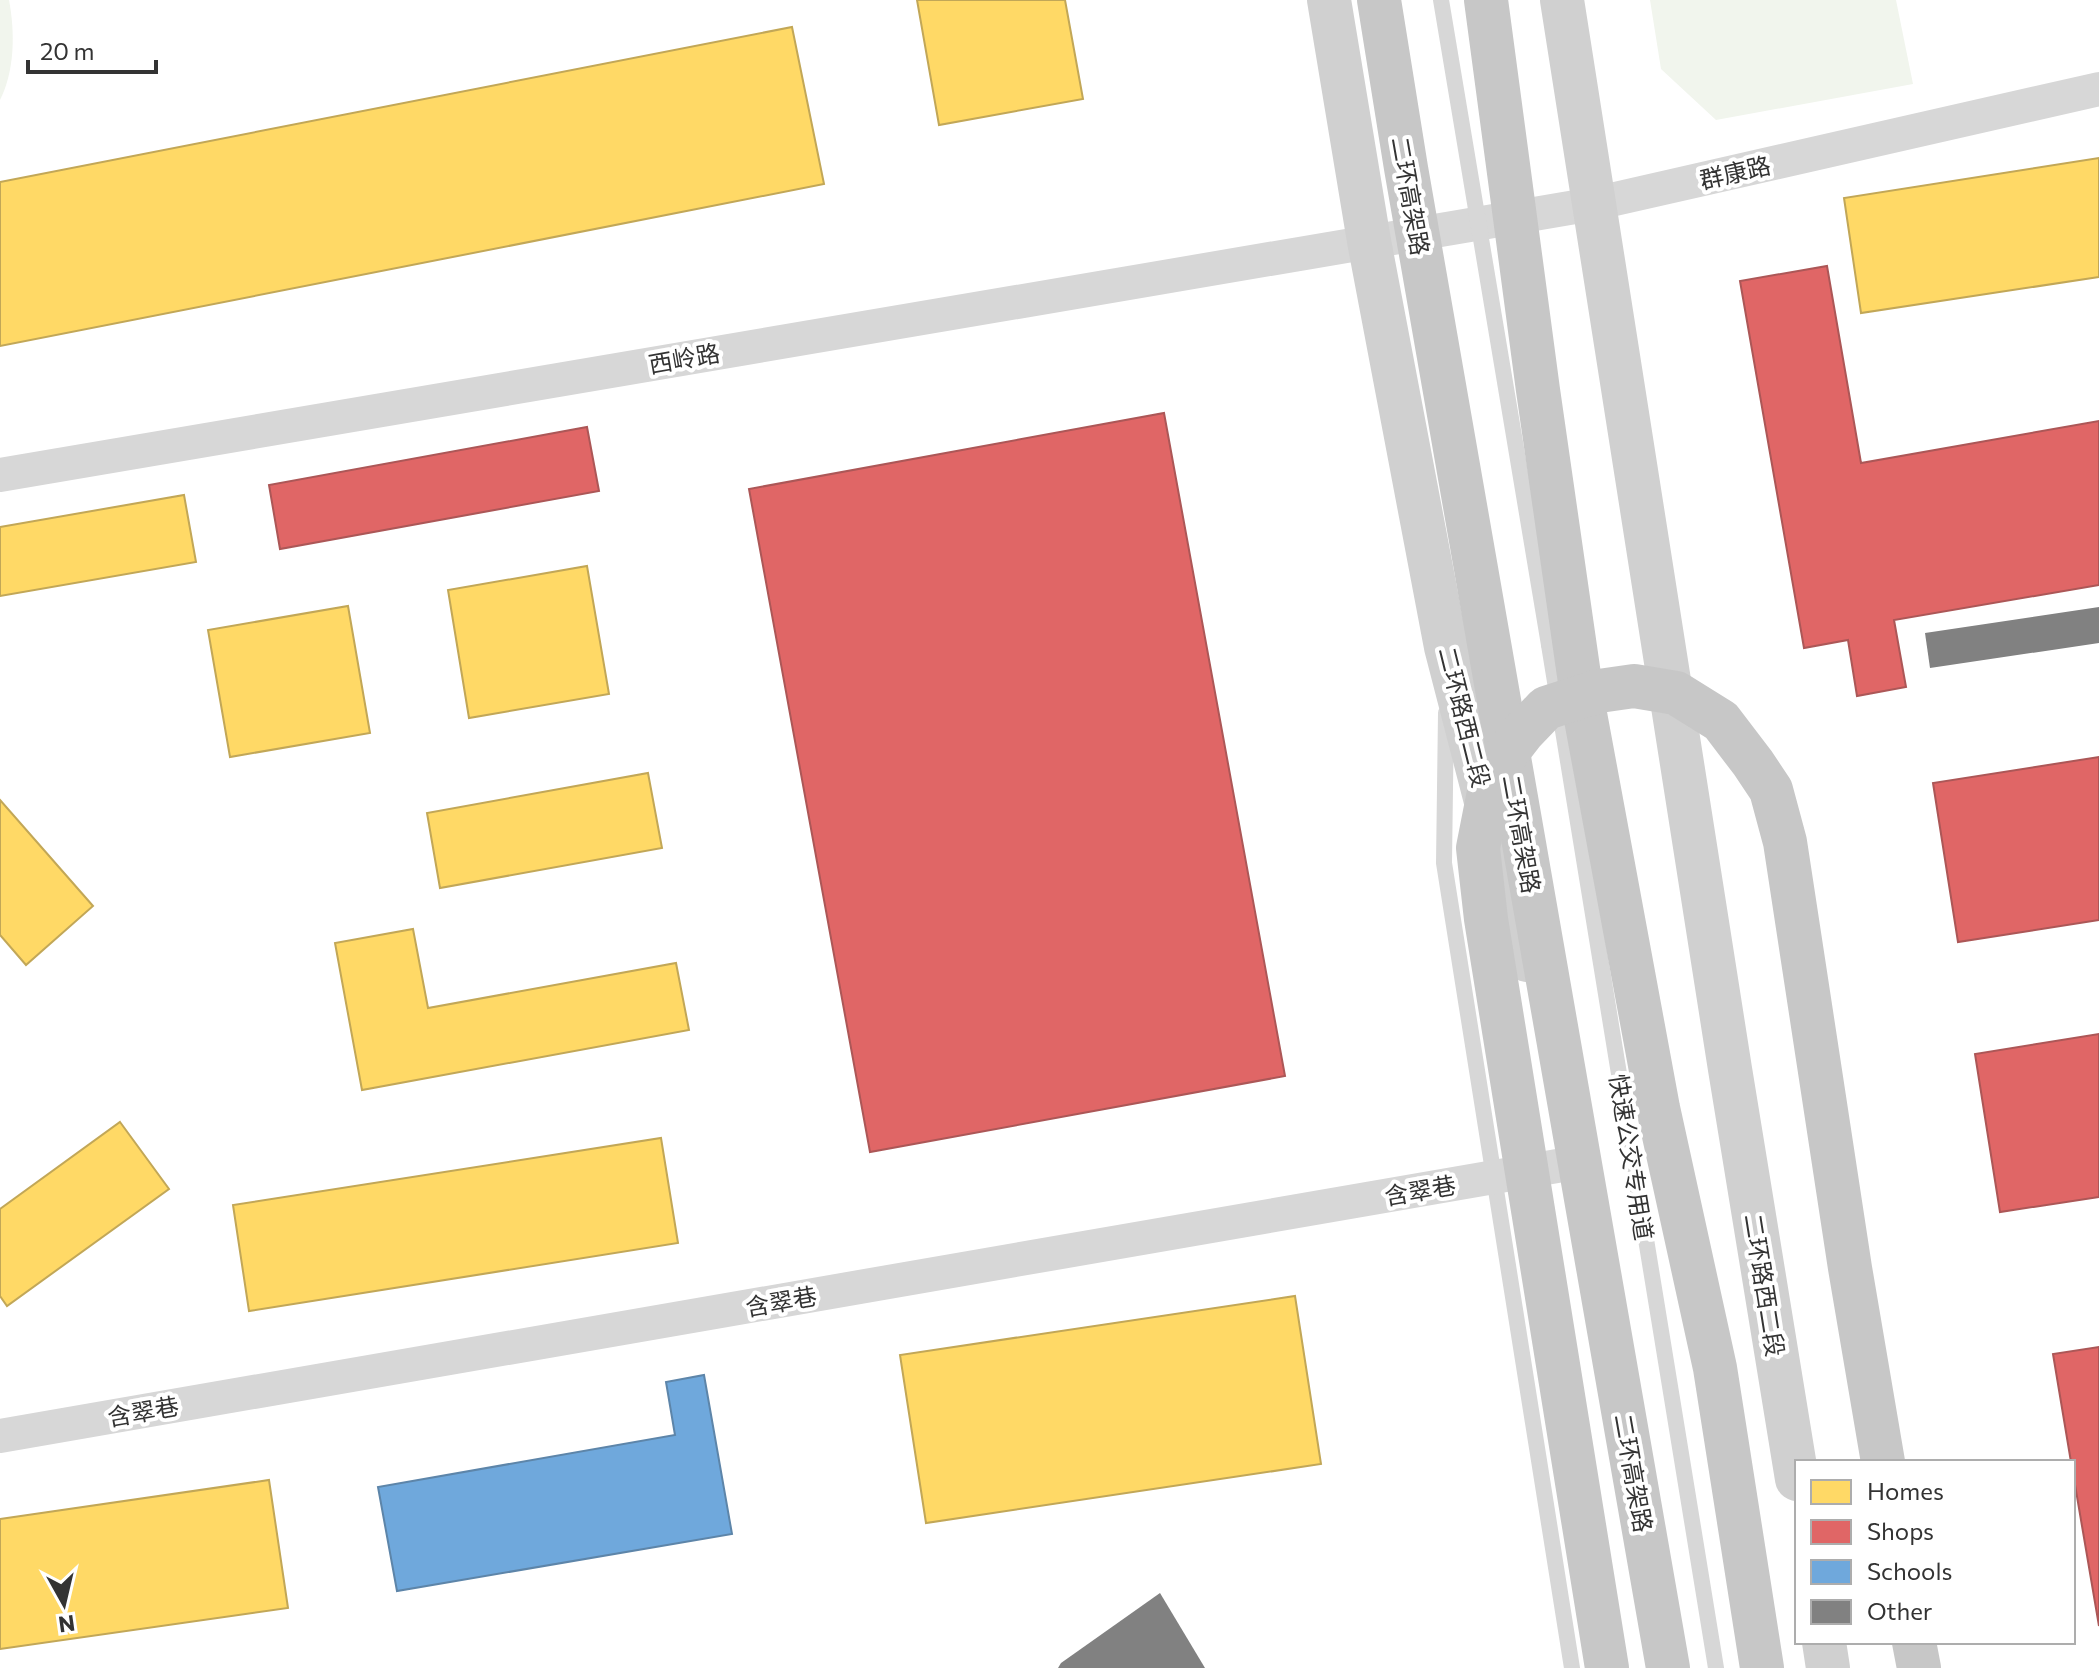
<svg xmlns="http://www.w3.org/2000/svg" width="2099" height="1668" font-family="Commissioner,'Noto Sans SC',sans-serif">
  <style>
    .green { fill: #f1f5ed }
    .homes { fill: #ffd966; stroke: #c2a757; stroke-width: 2 }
    .shops { fill: #e06666; stroke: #ac5757; stroke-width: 2 }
    .schools { fill: #6fa8dc; stroke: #5d85a9; stroke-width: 2 }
    .building { fill: #818181 }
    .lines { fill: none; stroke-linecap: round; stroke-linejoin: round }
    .service { stroke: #d7d7d7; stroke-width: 16 }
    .minor { stroke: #d7d7d7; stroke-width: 34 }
    .secondary { stroke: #d0d0d0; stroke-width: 44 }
    .trunk { stroke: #c7c7c7; stroke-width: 44 }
    .service-bridge { stroke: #d7d7d7; stroke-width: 16 }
    .trunk-bridge { stroke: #c7c7c7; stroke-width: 44 }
    .labels { text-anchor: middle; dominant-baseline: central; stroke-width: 8; stroke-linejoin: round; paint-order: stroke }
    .street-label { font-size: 24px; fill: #333; stroke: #fff }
  </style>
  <rect width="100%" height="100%" fill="#fff"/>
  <!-- green -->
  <g class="green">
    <path d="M0 0H9C15 32 15 70 0 100Z"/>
    <polygon points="1650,0 1896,0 1913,84 1716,120 1661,69"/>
  </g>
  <!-- homes -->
  <g class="homes">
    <polygon points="917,0 1065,0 1083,99 939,125"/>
    <polygon points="792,27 824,184 0,346 0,182"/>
    <polygon points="2099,158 2099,277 1861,313 1844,198"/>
    <polygon points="184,495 196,562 0,596 0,527"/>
    <polygon points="587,566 609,694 469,718 448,590"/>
    <polygon points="348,606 370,733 230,757 208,630"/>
    <polygon points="648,773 662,848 440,888 427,813"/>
    <polygon points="0,800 93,906 26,965 0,935"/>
    <polygon points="413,929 428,1008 676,963 689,1030 362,1090 335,943"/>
    <polygon points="120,1122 169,1189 7,1306 0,1296 0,1209"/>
    <polygon points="661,1138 678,1243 249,1311 233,1205"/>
    <polygon points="1295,1296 1321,1464 926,1523 900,1355"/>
    <polygon points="269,1480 288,1608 0,1649 0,1519"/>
  </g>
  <!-- shops -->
  <g class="shops">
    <polygon points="1827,266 1861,463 2099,421 2099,585 1894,620 1906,687 1857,696 1848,640 1804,648 1740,281"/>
    <polygon points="1164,413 1285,1076 870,1152 749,489"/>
    <polygon points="587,427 599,491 280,549 269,485"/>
    <polygon points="2099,757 2099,920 1958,942 1933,783"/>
    <polygon points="2099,1034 2099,1197 2000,1212 1975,1054"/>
    <polygon points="2099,1347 2099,1626 2073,1473 2073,1462 2071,1462 2053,1354"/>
  </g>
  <!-- schools -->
  <polygon class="schools" points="704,1375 732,1534 397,1591 378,1487 675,1435 666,1382"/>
  <!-- building -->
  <g class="building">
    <polygon points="2099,607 2099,643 1930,668 1925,633"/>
    <polygon points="1160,1593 1205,1668 1058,1668 1061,1663"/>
  </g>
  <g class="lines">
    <!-- service -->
    <g class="service">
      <polyline points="1549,645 1716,1668"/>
      <polyline points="1446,713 1444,863 1572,1668"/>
    </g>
    <!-- minor -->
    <g class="minor">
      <polyline points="0,475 1593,204 2099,89"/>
      <polyline points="0,1436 1563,1165"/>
    </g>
    <!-- secondary -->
    <g class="secondary">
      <polyline points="1329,0 1369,241 1446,647 1527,960"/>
      <polyline points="1562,0 1730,1069 1797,1479"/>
      <polyline points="1824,1642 1828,1668"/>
    </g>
    <!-- trunk -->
    <polyline class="trunk" points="1914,1642 1919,1668"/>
    <!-- service-bridge -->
    <polyline class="service-bridge" points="1441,0 1549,645"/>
    <!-- trunk-bridge -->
    <g class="trunk-bridge">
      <polyline points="1379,0 1406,168 1668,1668"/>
      <polyline points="1486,0 1538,390 1583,703 1658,1108 1715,1368 1762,1668"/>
      <polyline points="1607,1668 1486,919 1478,848 1489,792 1506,754 1523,732 1546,708 1599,691 1634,686 1676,693 1721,721 1753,763 1771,790 1785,842 1850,1268 1883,1462"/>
    </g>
  </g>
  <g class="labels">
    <!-- street labels -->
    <g class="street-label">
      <text transform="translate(1735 172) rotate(-13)">群康路</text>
      <text transform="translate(1411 196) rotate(80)">二环高架路</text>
      <text transform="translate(684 358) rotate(-10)">西岭路</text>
      <text transform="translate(1465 717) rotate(76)">二环路西二段</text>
      <text transform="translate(1522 834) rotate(80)">二环高架路</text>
      <text transform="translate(1632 1157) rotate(81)">快速公交专用道</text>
      <text transform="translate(1420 1190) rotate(-10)">含翠巷</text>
      <text transform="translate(1765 1285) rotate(81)">二环路西二段</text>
      <text transform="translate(781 1301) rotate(-10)">含翠巷</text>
      <text transform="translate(143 1411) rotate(-10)">含翠巷</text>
      <text transform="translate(1634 1473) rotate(80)">二环高架路</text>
    </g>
  </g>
  <!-- legend -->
  <rect x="1795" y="1460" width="280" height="184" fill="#ffffff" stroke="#adadad" stroke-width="2"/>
  <rect x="1811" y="1480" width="40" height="24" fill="#ffd966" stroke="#adadad" stroke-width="2"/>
  <text x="1867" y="1500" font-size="24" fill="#333333">Homes</text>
  <rect x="1811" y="1520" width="40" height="24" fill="#e06666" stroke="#adadad" stroke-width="2"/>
  <text x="1867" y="1540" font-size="24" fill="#333333">Shops</text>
  <rect x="1811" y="1560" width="40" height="24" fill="#6fa8dc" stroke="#adadad" stroke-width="2"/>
  <text x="1867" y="1580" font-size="24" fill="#333333">Schools</text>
  <rect x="1811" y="1600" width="40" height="24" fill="#818181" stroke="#adadad" stroke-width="2"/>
  <text x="1867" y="1620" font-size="24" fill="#333333">Other</text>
  <!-- north arrow -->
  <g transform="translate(64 1604) rotate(172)" stroke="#ffffff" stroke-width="6" paint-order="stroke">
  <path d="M0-6L14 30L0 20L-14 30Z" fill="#333333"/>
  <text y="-12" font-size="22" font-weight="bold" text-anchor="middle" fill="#333333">N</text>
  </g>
  <!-- scale -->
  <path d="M28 60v12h128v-12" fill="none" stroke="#333333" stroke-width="4"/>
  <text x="40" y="60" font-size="24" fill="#333333" stroke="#ffffff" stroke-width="6" paint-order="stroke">20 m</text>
</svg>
